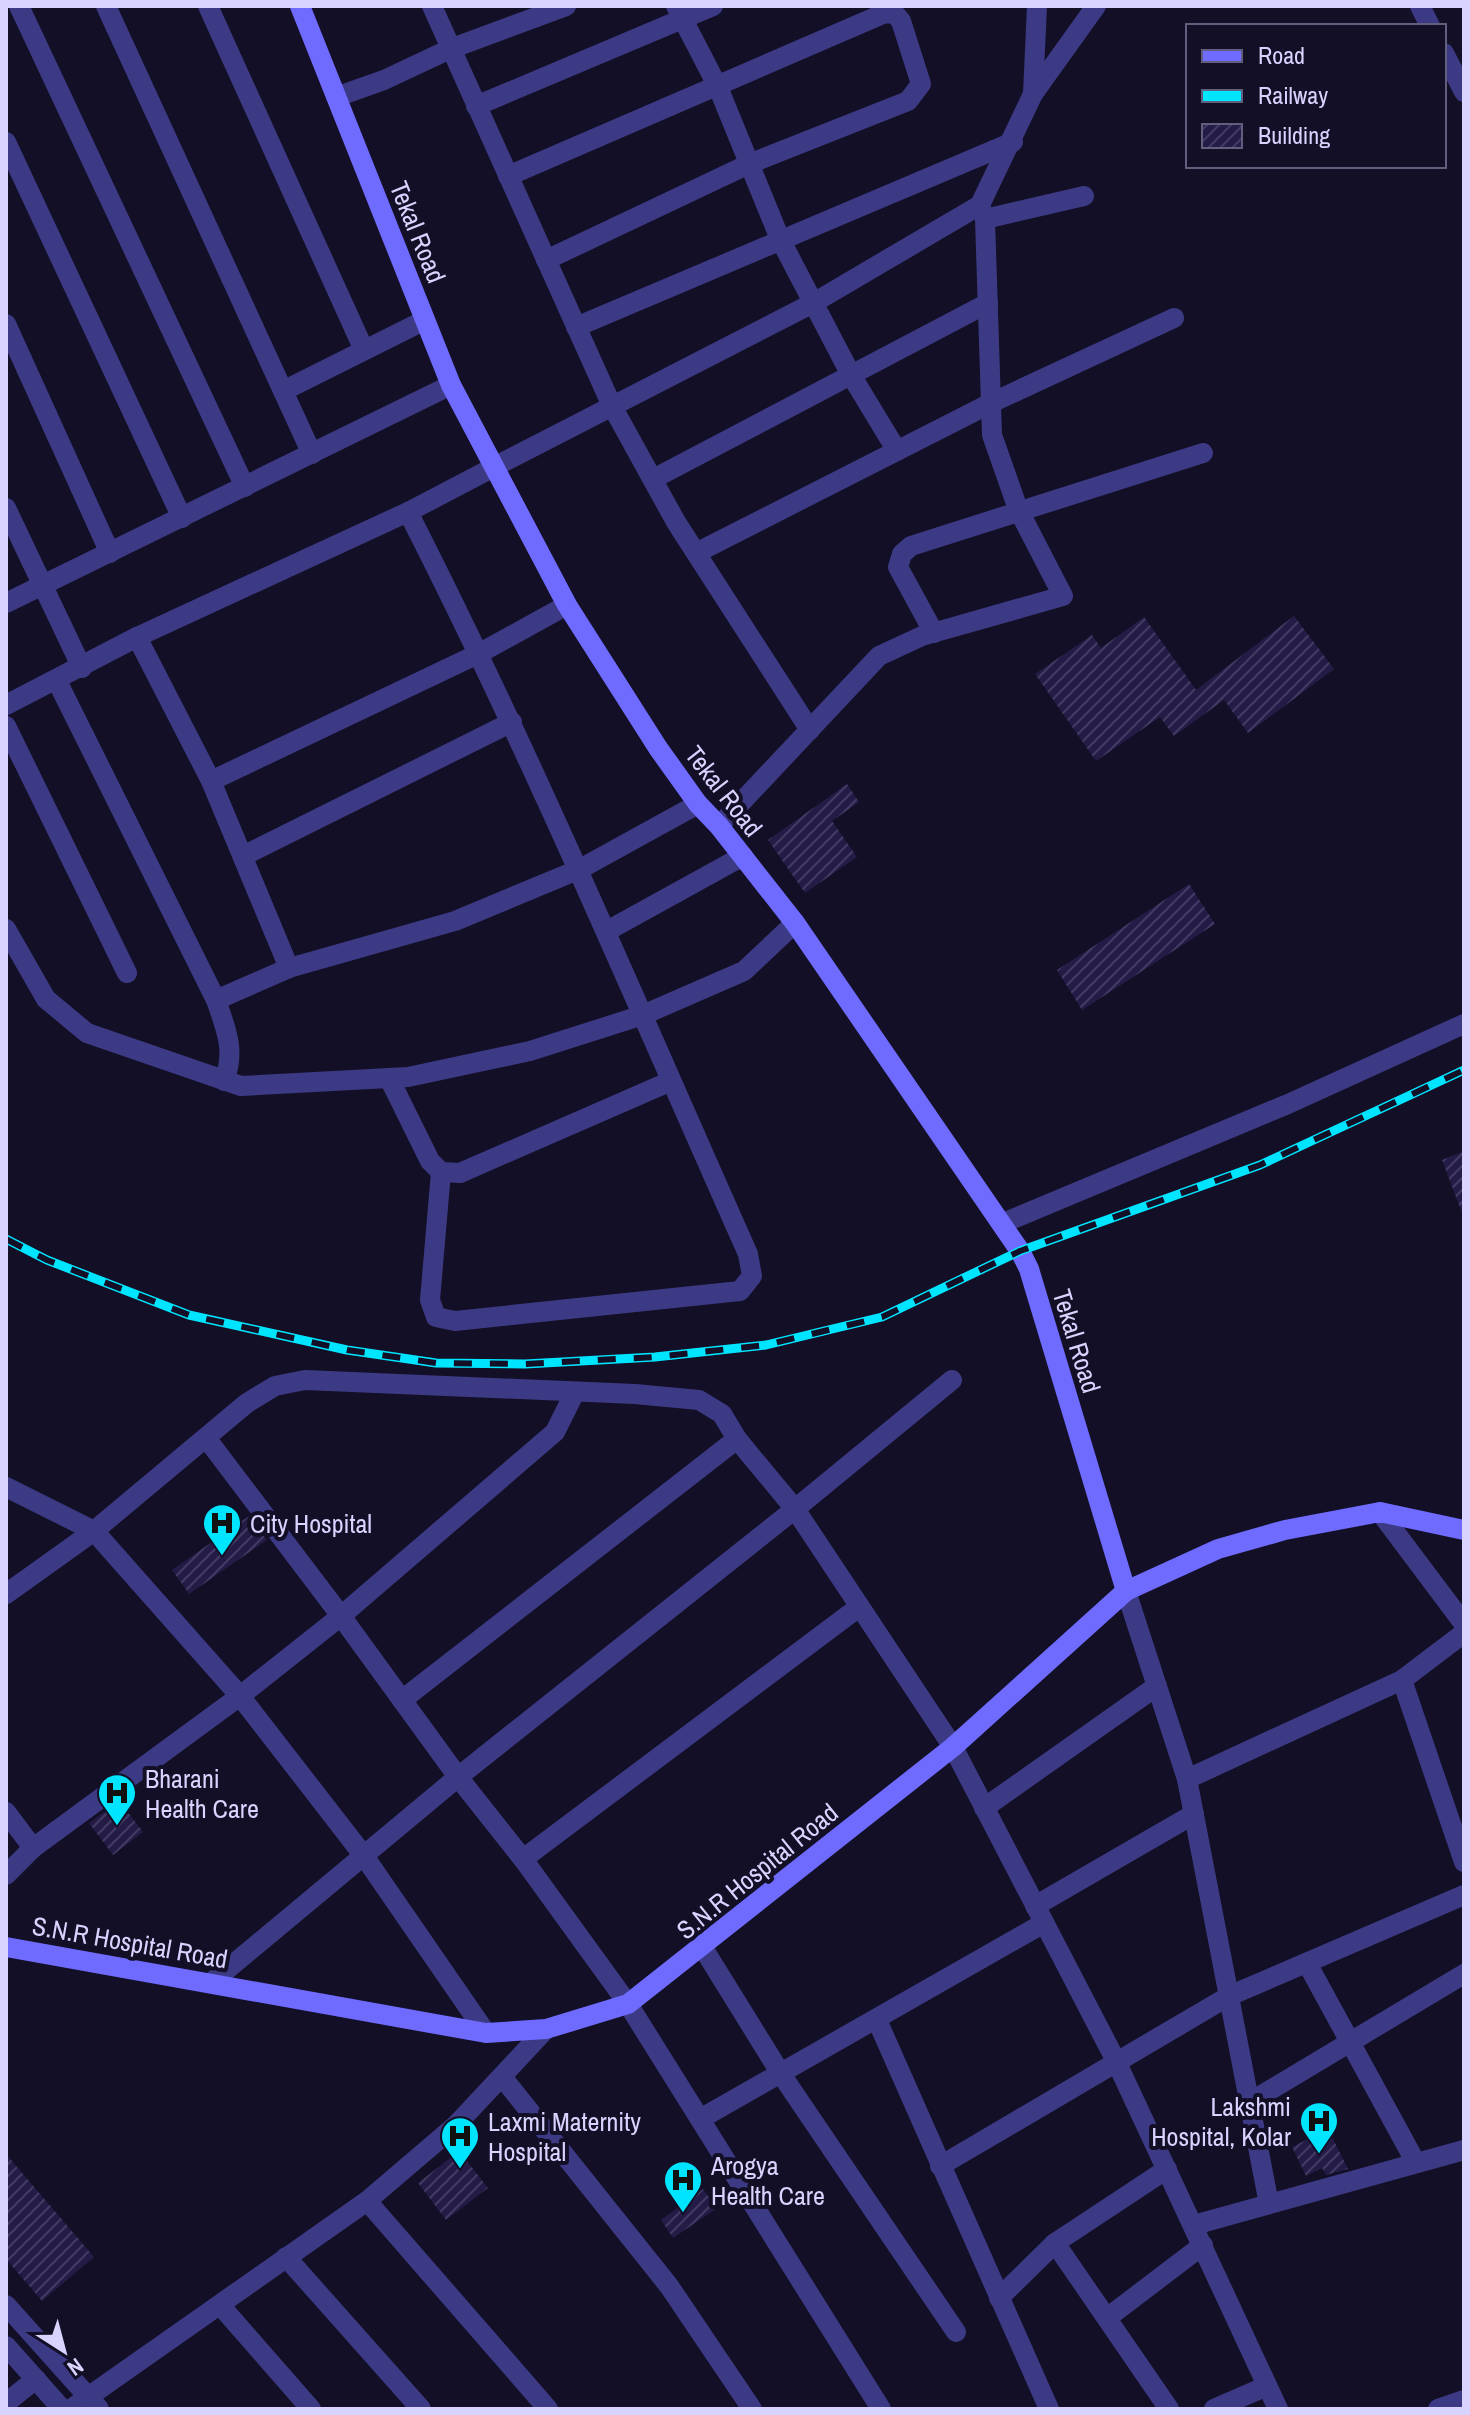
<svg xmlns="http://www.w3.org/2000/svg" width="1470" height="2415" font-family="'Archivo Narrow',sans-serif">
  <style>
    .building { fill: url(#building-hatch) }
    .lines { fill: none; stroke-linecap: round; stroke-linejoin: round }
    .minor { stroke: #3d3a85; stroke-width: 20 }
    .tertiary { stroke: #3d3a85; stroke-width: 20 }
    .secondary { stroke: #6f6bff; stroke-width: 20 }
    .rail-casing { stroke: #00e5ff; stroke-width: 9 }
    .rail { stroke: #130f26; stroke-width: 6; stroke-dasharray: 18; stroke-linecap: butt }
    .labels { text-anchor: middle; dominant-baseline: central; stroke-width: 8; stroke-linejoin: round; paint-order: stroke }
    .street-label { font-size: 26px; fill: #d9d4ff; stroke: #130f26 }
    .poi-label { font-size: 26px; fill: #d9d4ff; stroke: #130f26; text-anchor: start }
  </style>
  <defs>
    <pattern id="building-hatch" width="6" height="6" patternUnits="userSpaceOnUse" patternTransform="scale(2)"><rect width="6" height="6" fill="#241b47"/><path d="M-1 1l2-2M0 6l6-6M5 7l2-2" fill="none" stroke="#433b63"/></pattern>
  </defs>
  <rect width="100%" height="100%" fill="#130f26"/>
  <!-- building -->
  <g class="building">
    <polygon points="1294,616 1334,669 1248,733 1224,700 1174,736 1160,717 1096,761 1035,674 1092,635 1101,648 1144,617 1196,690"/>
    <polygon points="847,784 859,802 832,821 857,857 805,893 768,840"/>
    <polygon points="1189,884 1215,924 1082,1010 1057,970"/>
    <polygon points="1464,1151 1464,1213 1462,1213 1442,1160"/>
    <polygon points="249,1516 267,1540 189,1594 172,1570"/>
    <polygon points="119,1801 143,1832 113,1855 89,1823"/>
    <polygon points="1328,2129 1348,2169 1326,2175 1322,2168 1306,2176 1292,2147"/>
    <polygon points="459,2151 488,2188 446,2220 418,2183"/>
    <polygon points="6,2154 94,2257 42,2301 6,2259"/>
    <polygon points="703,2189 717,2208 673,2238 661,2220"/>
  </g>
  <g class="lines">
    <!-- minor -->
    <g class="minor">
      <polyline points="19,6 245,487"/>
      <polyline points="106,6 312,454"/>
      <polyline points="208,6 364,350"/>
      <polyline points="432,6 612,406 676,522 810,730"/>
      <polyline points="676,6 718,87 780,239 851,375 897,451"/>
      <polyline points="1420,6 1430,26"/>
      <polyline points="1444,53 1464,92"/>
      <polyline points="1033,94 1037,6"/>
      <polyline points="336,97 384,80 450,49 566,6"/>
      <polyline points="476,106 713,6"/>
      <polyline points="6,142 182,518"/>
      <polyline points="508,176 885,13 895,14 901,21 921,84 908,101 749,164 546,260"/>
      <polyline points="985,219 1084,196"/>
      <polyline points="6,324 110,553"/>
      <polyline points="576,327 1013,142"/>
      <polyline points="283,391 425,320"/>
      <polyline points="653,479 988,303"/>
      <polyline points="6,508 82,668"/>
      <path d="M408 512C532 755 637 1005 748 1254L752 1276 740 1291 455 1321 436 1317 430 1300 441 1172"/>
      <polyline points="696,553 991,403 1174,318"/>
      <polyline points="6,603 451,385"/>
      <polyline points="934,633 898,567 902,554 911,546 1203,453"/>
      <polyline points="137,637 211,781 289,968 455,921 580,869 698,804"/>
      <path d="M57 681 216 1000C226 1029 236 1051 224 1081"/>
      <polyline points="6,705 137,637 408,512 494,467"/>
      <polyline points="6,726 127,973"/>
      <polyline points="211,781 480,653 567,605"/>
      <polyline points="719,826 879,656 922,636 1063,596 1018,509 992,435 985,219 980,205"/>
      <polyline points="243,856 512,722"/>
      <polyline points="6,929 46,999 87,1033 241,1086 408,1077 530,1051 643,1015 744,971 795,923"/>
      <polyline points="607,931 743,856"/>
      <polyline points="216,1000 289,968"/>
      <polyline points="389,1078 430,1161 441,1172 460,1173 671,1081"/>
      <polyline points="1003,1223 1288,1104 1464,1024"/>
      <polyline points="6,1487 94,1531 240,1696 364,1856 486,2033"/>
      <polyline points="1380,1512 1464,1624"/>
      <polyline points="1126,1591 1187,1779 1269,2204"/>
      <polyline points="6,1594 94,1531 247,1403 275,1386 305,1380 635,1394 699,1400 722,1414 737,1439"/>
      <polyline points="859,1607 523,1859 458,1777 795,1509 953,1747 1116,2061 1278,2409"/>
      <polyline points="1402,1680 1464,1862"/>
      <polyline points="402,1700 737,1439 795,1509 952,1380"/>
      <polyline points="1187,1779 1402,1680 1464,1633"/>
      <polyline points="984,1808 1157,1686"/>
      <polyline points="6,1812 33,1848"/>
      <polyline points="523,1859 628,2004 881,2409"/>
      <polyline points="6,1875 33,1848 240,1696 341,1616 207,1439"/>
      <polyline points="1035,1906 1194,1814"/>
      <polyline points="703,1948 781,2074 956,2332"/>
      <polyline points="1307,1963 1416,2163"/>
      <polyline points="212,1982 458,1777 341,1616 555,1432 574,1394"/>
      <polyline points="877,2020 1049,2409"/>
      <polyline points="503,2078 669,2286 752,2409"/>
      <polyline points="1250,2102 1464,1974"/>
      <polyline points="700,2119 1044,1923"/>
      <polyline points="940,2166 1229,1996 1464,1895"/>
      <polyline points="367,2201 548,2409"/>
      <polyline points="1194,2225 1464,2150"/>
      <polyline points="1055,2243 1169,2409"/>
      <polyline points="286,2257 421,2409"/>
      <polyline points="999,2298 1055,2243 1167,2169"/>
      <polyline points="220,2305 311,2409"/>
      <polyline points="1107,2318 1203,2245"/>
      <polyline points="6,2403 36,2379"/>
      <polyline points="71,2409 367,2201 456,2125 546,2029"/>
      <polyline points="1214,2409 1267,2386"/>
      <polyline points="1438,2409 1464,2400"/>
    </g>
    <!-- tertiary -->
    <g class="tertiary">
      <polyline points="494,467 815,302 980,205 1033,94 1096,6"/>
      <polyline points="6,2305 99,2409"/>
      <polyline points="6,2346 62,2409"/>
    </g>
    <!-- secondary -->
    <g class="secondary">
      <polyline points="300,6 451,385 567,605 658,748 698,804 719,826 795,923 1020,1251 1029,1269 1126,1591"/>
      <polyline points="6,1947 486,2033 546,2029 628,2004 953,1747 1126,1591 1218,1549 1285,1530 1380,1512 1464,1530"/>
    </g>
    <!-- rail casing -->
    <g class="rail-casing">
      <polyline id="rail" points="6,1239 47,1260 189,1315 347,1350 436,1363 525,1364 655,1357 766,1345 882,1317 1020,1251 1260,1165 1464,1070"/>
    </g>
    <!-- rail -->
    <use href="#rail" class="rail"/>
  </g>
  <!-- icons -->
  <defs>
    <g id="hospital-pin" transform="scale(2)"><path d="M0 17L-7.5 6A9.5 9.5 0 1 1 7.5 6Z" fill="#00e5ff" stroke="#130f26"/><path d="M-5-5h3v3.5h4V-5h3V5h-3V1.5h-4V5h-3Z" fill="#111"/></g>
  </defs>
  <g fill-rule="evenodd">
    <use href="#hospital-pin" x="222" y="1523"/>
    <use href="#hospital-pin" x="117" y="1793"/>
    <use href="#hospital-pin" x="1319" y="2121"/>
    <use href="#hospital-pin" x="460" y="2136"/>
    <use href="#hospital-pin" x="683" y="2180"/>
  </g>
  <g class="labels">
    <!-- street labels -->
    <g class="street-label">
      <text transform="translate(418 232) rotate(68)">Tekal Road</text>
      <text transform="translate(724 791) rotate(52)">Tekal Road</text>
      <text transform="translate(1077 1341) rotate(73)">Tekal Road</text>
      <text transform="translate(757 1871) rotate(-39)">S.N.R Hospital Road</text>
      <text transform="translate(130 1942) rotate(10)">S.N.R Hospital Road</text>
    </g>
    <!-- poi labels -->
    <g class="poi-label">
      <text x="250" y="1523">City Hospital</text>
      <text x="145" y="1778">Bharani<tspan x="145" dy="30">Health Care</tspan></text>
      <text x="1291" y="2106" text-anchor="end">Lakshmi<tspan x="1291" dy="30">Hospital, Kolar</tspan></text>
      <text x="488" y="2121">Laxmi Maternity<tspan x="488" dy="30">Hospital</tspan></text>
      <text x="711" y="2165">Arogya<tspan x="711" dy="30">Health Care</tspan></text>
    </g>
  </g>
  <!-- border -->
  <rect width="1470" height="2415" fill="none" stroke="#d9d4ff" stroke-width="16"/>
  <!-- legend -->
  <rect x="1186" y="24" width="260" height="144" fill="#130f26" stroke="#625e7d" stroke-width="2"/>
  <rect x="1202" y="50" width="40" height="12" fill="#6f6bff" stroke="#625e7d" stroke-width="2"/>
  <text x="1258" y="64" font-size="24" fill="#d9d4ff">Road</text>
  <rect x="1202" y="90" width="40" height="12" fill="#00e5ff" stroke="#625e7d" stroke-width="2"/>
  <text x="1258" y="104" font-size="24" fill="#d9d4ff">Railway</text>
  <rect x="1202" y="124" width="40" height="24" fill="url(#building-hatch)" stroke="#625e7d" stroke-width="2"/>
  <text x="1258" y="144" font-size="24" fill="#d9d4ff">Building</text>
  <!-- north arrow -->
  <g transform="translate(64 2351) rotate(144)" stroke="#130f26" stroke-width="6" paint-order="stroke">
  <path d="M0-6L14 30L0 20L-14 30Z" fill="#d9d4ff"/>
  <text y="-12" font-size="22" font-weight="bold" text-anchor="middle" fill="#d9d4ff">N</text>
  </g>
</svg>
